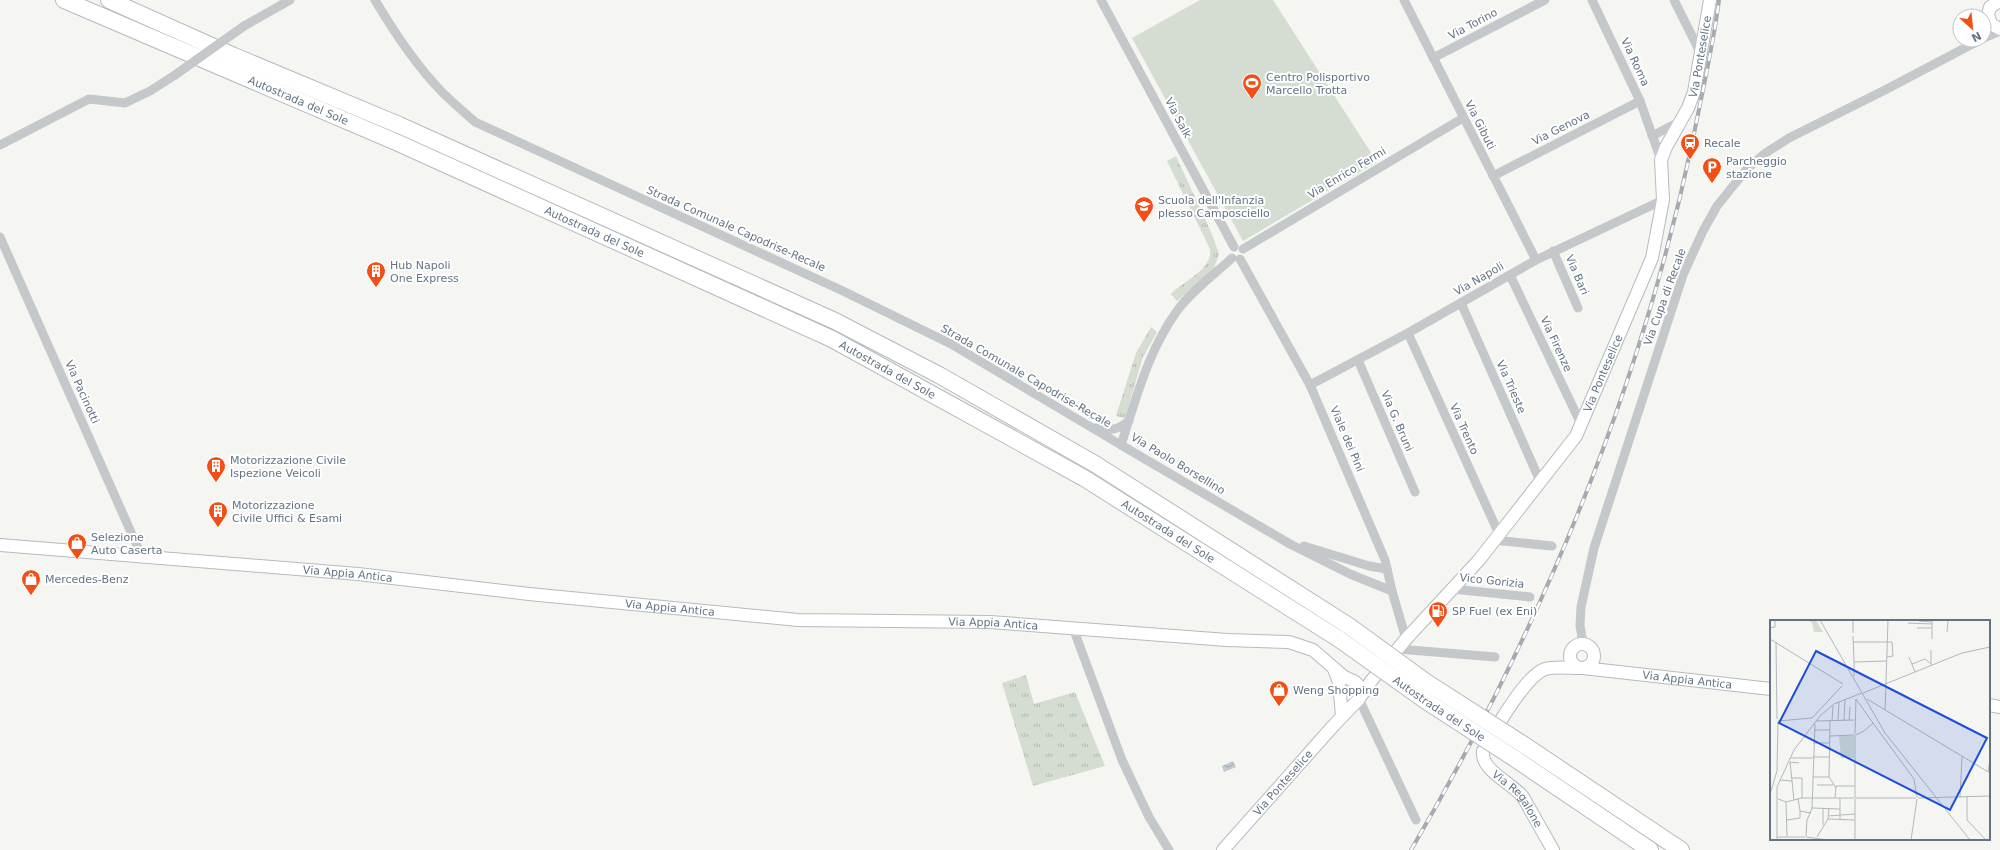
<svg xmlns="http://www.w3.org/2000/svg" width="2000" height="850" font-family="'DejaVu Sans',sans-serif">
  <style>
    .grass { fill: url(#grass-tufts) }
    .garden { fill: #d5ddd2 }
    .water { fill: url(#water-waves) }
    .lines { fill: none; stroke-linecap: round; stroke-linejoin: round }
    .secondary-casing { stroke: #b6bbc0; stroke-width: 14 }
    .highway-casing { stroke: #b6babd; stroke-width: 18 }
    .street { stroke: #c4c8cb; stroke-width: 9 }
    .secondary { stroke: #fff; stroke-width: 12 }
    .highway { stroke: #fff; stroke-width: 16 }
    .rail-casing { stroke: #a4aab0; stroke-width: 4 }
    .rail { stroke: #fff; stroke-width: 2.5; stroke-dasharray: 8; stroke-linecap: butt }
    .highway-bridge-casing { stroke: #b6babd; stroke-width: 18; stroke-linecap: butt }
    .street-bridge { stroke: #c4c8cb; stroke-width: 9 }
    .highway-bridge { stroke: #fff; stroke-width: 16 }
    .labels { text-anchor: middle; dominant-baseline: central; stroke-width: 4; stroke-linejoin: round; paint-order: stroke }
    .street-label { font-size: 11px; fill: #627484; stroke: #fff }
    .poi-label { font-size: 11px; fill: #627484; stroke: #fff; text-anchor: start }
    .inset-road { fill: none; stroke: #b1b9be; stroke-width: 1 }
    .view { fill: #1d4ed8; fill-opacity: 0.15; stroke: #1d4ed8; stroke-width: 2 }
    .inset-edge { fill: none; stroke: #627484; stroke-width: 2 }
  </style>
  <defs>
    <pattern id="grass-tufts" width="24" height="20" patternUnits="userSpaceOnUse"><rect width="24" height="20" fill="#d5ddd2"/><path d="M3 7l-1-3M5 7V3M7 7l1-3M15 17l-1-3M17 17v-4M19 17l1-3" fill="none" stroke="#b0b8b0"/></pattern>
    <pattern id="water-waves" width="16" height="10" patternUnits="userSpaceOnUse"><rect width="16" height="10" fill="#c0cad0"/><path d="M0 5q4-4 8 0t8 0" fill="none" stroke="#9fa9ae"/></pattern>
  </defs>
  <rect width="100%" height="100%" fill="#f5f5f1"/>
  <!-- grass -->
  <g class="grass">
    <path d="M1176 156 1212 234 1219 254 1213 271 1177 301 1171 294C1183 281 1213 270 1210 249L1167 161Z"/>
    <polygon points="1151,327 1157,332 1143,357 1125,418 1116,416 1136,353"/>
    <polygon points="1026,675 1034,704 1075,692 1105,766 1033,786 1002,683"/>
  </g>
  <!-- garden -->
  <polygon class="garden" points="1200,0 1273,0 1377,162 1243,241 1132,38"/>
  <!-- water -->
  <polygon class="water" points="1233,761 1236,767 1224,772 1222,766"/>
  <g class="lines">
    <!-- secondary casing -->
    <g class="secondary-casing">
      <g id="secondary">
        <polyline points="2000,1 1990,7 1988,15 1991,24 2000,29"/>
        <path id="s1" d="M0 545 358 574 529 594 798 620 990 622 1227 640 1289 642 1313 650 1343 676 1351 680"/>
        <circle cx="1582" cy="656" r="12"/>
        <path id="s2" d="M1583 668 1771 689"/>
        <polyline points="1334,669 1339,682 1342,716"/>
        <path id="s3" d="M1361 696 1371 681 1406 639 1479 560 1576 436 1652 258 1663 200 1661 160 1666 147 1688 108 1694 92 1710 0"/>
        <polyline points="1989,705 2000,707"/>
        <path d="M1501 720C1510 706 1530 674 1545 669 1555 666 1569 668 1579 668"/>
        <path id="s4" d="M1483 751C1480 770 1512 783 1523 797L1553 850"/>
        <path id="s5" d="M1223 850 1334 725 1359 699 1362 689 1354 681"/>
      </g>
    </g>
    <!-- highway casing -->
    <g class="highway-casing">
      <g id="highway">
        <path id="s6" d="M64 0 396 142 832 339 1084 478 1339 639"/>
        <polyline points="109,0 234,56 399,125 835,321 939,375 1095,464 1349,626"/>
        <polyline points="1524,745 1681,850"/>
        <polyline points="1514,758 1650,850"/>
      </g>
    </g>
    <!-- street -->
    <g class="street">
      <path d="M375 0C394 32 415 64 441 91 452 102 464 112 475 122L843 291 951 344 1121 445"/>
      <polyline points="1101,0 1234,247"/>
      <polyline points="1404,0 1536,260"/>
      <polyline points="1592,0 1640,101 1661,160"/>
      <polyline points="1674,0 1701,54"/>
      <polyline points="244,26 290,0"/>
      <polyline points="1984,28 1988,15"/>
      <polyline points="1984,38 2000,31"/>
      <polyline points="1433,58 1545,0"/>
      <polyline points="1652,136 1681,121"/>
      <polyline points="0,145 89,99 125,103 150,91 175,75"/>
      <polyline points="1493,176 1640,101"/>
      <polyline points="0,237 142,557"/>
      <polyline points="1243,249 1463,118"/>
      <polyline points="1553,251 1578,308"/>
      <path d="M1232 258C1214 275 1191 291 1177 311 1148 351 1136 399 1121 445L1290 544 1350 574 1392 591"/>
      <polyline points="1240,259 1310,385 1385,560 1392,591 1406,639"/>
      <polyline points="1510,275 1581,424"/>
      <polyline points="1461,303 1540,481"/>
      <polyline points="1408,333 1499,534"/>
      <polyline points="1358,360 1415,492"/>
      <polyline points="1310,385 1408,333 1536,260 1663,200"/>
      <path d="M1095 428C1112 430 1116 431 1129 421"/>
      <polyline points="1494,540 1552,546"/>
      <polyline points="1304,546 1369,566 1387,569"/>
      <polyline points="1452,589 1530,597"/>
      <polyline points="1073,628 1122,760 1149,817 1169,850"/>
      <polyline points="1583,644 1580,625 1581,607 1594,548 1683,275 1703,231 1717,206 1746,170 1764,154 1789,138 1885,90 1980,40"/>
      <polyline points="1398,649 1495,657"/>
      <polyline points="1359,699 1416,820"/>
    </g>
    <!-- secondary -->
    <use href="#secondary" class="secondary"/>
    <!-- highway -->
    <use href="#highway" class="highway"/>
    <!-- rail casing -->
    <g class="rail-casing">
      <path id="rail" d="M1411 850C1541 628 1640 393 1693 139 1702 93 1713 47 1719 0"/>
    </g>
    <!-- rail -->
    <use href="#rail" class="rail"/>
    <!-- highway-bridge casing -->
    <g class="highway-bridge-casing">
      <g id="highway-bridge">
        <polyline points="1349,626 1426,682 1524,745"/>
        <path id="s7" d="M1339 639 1426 701 1514 758"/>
      </g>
    </g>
    <!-- street-bridge -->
    <polyline class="street-bridge" points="175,75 244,26"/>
    <!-- highway-bridge -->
    <use href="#highway-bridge" class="highway-bridge"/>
  </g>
  <!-- icons -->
  <defs>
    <g id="stadium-pin" transform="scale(1)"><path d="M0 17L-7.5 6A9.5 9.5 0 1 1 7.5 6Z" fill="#f14f15" stroke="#fff"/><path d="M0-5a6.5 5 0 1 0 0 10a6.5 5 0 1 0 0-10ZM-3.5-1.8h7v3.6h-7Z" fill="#fff"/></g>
    <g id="station-pin" transform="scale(1)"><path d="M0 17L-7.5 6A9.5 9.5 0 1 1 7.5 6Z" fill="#f14f15" stroke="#fff"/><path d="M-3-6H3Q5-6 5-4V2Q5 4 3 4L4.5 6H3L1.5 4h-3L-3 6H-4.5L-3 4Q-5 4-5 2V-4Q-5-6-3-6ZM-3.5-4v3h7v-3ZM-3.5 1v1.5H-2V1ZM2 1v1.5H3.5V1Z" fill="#fff"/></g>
    <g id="parking-pin" transform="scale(1)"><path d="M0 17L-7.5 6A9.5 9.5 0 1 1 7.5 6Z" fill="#f14f15" stroke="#fff"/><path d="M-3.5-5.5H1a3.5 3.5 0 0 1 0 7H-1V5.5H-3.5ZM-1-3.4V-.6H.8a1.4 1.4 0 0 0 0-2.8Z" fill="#fff"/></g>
    <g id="school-pin" transform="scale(1)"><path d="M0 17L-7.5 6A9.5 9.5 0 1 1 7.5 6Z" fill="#f14f15" stroke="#fff"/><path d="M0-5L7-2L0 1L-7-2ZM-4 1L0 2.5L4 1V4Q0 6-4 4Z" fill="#fff"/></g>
    <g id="building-pin" transform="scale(1)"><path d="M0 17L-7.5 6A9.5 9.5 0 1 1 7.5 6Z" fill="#f14f15" stroke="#fff"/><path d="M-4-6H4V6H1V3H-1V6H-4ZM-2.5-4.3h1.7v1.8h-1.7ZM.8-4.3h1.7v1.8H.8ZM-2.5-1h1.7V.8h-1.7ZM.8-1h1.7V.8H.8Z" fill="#fff"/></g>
    <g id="shop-pin" transform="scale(1)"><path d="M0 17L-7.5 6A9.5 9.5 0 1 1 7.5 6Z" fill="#f14f15" stroke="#fff"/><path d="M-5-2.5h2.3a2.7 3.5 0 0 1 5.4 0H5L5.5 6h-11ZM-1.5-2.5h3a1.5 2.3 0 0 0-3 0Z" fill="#fff"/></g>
    <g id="fuel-pin" transform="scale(1)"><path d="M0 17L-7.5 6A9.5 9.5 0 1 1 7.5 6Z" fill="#f14f15" stroke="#fff"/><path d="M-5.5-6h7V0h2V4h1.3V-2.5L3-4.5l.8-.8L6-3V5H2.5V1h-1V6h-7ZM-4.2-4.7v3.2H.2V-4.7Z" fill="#fff"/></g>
  </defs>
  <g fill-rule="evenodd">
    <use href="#stadium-pin" x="1252" y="83"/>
    <use href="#station-pin" x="1690" y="143"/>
    <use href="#parking-pin" x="1712" y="167"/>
    <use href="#school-pin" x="1144" y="206"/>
    <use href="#building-pin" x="376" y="271"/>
    <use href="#building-pin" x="216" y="466"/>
    <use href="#building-pin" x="218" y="511"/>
    <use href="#shop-pin" x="77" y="543"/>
    <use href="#shop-pin" x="31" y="579"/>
    <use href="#fuel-pin" x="1438" y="611"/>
    <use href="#shop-pin" x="1279" y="690"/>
  </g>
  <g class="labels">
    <!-- street labels -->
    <g class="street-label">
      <text transform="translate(1473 24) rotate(-28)">Via Torino</text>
      <text stroke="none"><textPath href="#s3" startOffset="742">Via Ponteselice</textPath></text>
      <text transform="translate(1635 62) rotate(65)">Via Roma</text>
      <text stroke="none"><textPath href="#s6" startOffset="255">Autostrada del Sole</textPath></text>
      <text transform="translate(1178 118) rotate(62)">Via Salk</text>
      <text transform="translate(1480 125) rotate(63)">Via Gibuti</text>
      <text transform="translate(1561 128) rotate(-27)">Via Genova</text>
      <text transform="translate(1347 173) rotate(-31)">Via Enrico Fermi</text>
      <text transform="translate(736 229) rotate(24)">Strada Comunale Capodrise-Recale</text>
      <text stroke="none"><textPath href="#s6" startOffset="579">Autostrada del Sole</textPath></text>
      <text transform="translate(1577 275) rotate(67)">Via Bari</text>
      <text transform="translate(1479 279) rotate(-30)">Via Napoli</text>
      <text transform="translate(1665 297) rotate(-70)">Via Cupa di Recale</text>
      <text transform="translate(1556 344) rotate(65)">Via Firenze</text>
      <text stroke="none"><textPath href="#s6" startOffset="903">Autostrada del Sole</textPath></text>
      <text stroke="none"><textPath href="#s3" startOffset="406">Via Ponteselice</textPath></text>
      <text transform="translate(1026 376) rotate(30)">Strada Comunale Capodrise-Recale</text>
      <text transform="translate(1511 387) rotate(66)">Via Trieste</text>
      <text transform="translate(82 392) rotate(66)">Via Pacinotti</text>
      <text transform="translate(1397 421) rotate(67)">Via G. Bruni</text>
      <text transform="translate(1464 429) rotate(66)">Via Trento</text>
      <text transform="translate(1347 439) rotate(67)">Viale dei Pini</text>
      <text transform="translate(1178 464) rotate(31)">Via Paolo Borsellino</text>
      <text stroke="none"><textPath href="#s6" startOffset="1227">Autostrada del Sole</textPath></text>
      <text stroke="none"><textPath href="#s1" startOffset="349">Via Appia Antica</textPath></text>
      <text transform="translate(1492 581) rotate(6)">Vico Gorizia</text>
      <text stroke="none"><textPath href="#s1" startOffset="673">Via Appia Antica</textPath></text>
      <text stroke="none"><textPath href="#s1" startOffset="997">Via Appia Antica</textPath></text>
      <text stroke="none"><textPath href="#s2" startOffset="105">Via Appia Antica</textPath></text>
      <text stroke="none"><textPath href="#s7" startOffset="122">Autostrada del Sole</textPath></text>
      <text stroke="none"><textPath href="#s5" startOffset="90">Via Ponteselice</textPath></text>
      <text stroke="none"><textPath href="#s4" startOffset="61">Via Regalone</textPath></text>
    </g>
    <!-- poi labels -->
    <g class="poi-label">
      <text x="1266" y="77">Centro Polisportivo<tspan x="1266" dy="13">Marcello Trotta</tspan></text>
      <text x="1704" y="143">Recale</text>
      <text x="1726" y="161">Parcheggio<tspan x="1726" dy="13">stazione</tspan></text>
      <text x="1158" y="200">Scuola dell'Infanzia<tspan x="1158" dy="13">plesso Camposciello</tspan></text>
      <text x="390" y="265">Hub Napoli<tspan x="390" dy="13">One Express</tspan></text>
      <text x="230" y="460">Motorizzazione Civile<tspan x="230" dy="13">Ispezione Veicoli</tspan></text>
      <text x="232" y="505">Motorizzazione<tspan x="232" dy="13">Civile Uffici &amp; Esami</tspan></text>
      <text x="91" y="537">Selezione<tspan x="91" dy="13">Auto Caserta</tspan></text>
      <text x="45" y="579">Mercedes-Benz</text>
      <text x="1452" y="611">SP Fuel (ex Eni)</text>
      <text x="1293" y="690">Weng Shopping</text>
    </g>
  </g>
  <!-- overview -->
  <g transform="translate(1770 620)">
    <rect width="220" height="220" fill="#f5f5f1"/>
    <path d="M38 0H46L53 12H44L42 3Z" fill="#d5ddd2"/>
    <path d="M69 116H84V138H71Z" fill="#d5ddd2"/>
    <path class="inset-road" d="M50 0 115 113 200 220M83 0V13M162 0V19M149 1 162 2M138 3 162 4M0 8 5 7V0M147 8H162M177 12 178 0M83 16 84 42M0 19 73 64M6 22 7 99M83 22H122L123 36 117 37M161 30V45M139 37 145 52M142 44 155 39 161 44M84 56V42L117 41M116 63 118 0M93 73 192 33 220 27M97 79 220 153M115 90 116 63M79 100 80 87M46 101 84 100M60 101 59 157 66 168 65 178M62 101 63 86M68 101 69 82M74 101 75 79M103 103 144 159 147 177M44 110H60M85 114 86 79M85 115V178M86 115 94 111 103 103 86 79M60 116 84 115M43 123H60M43 137H59M20 138H43M218 152 220 140M43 157H59M22 158H32V178M10 160 22 161M47 165H63M66 168V166H85M0 174 7 151 8 101 42 98 72 66M197 177V200L216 220M28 178 30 191 41 193M85 178H146M148 178 220 176M190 178 192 137M8 179 16 182 32 178H84M85 179V220M24 180 20 142 29 143M16 182 17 216M42 188 70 189M59 196 85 194M58 199 85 200M17 200 30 198V191M70 200V178M53 205V188M36 216 37 200 42 188 45 104M7 217H35M36 217 58 220M47 217 58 199 59 188M7 220V167L24 130 50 96 64 84 92 73M141 220 147 179"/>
    <path class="view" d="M46 31 217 118 180 190 9 103Z"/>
    <rect width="220" height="220" class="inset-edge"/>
  </g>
  <!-- north arrow -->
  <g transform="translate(1972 28) rotate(153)"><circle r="19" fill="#ffffff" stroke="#c0c7ce"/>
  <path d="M0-3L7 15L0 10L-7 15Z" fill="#f14f15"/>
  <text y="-6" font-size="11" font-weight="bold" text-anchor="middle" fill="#627484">N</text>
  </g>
</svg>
